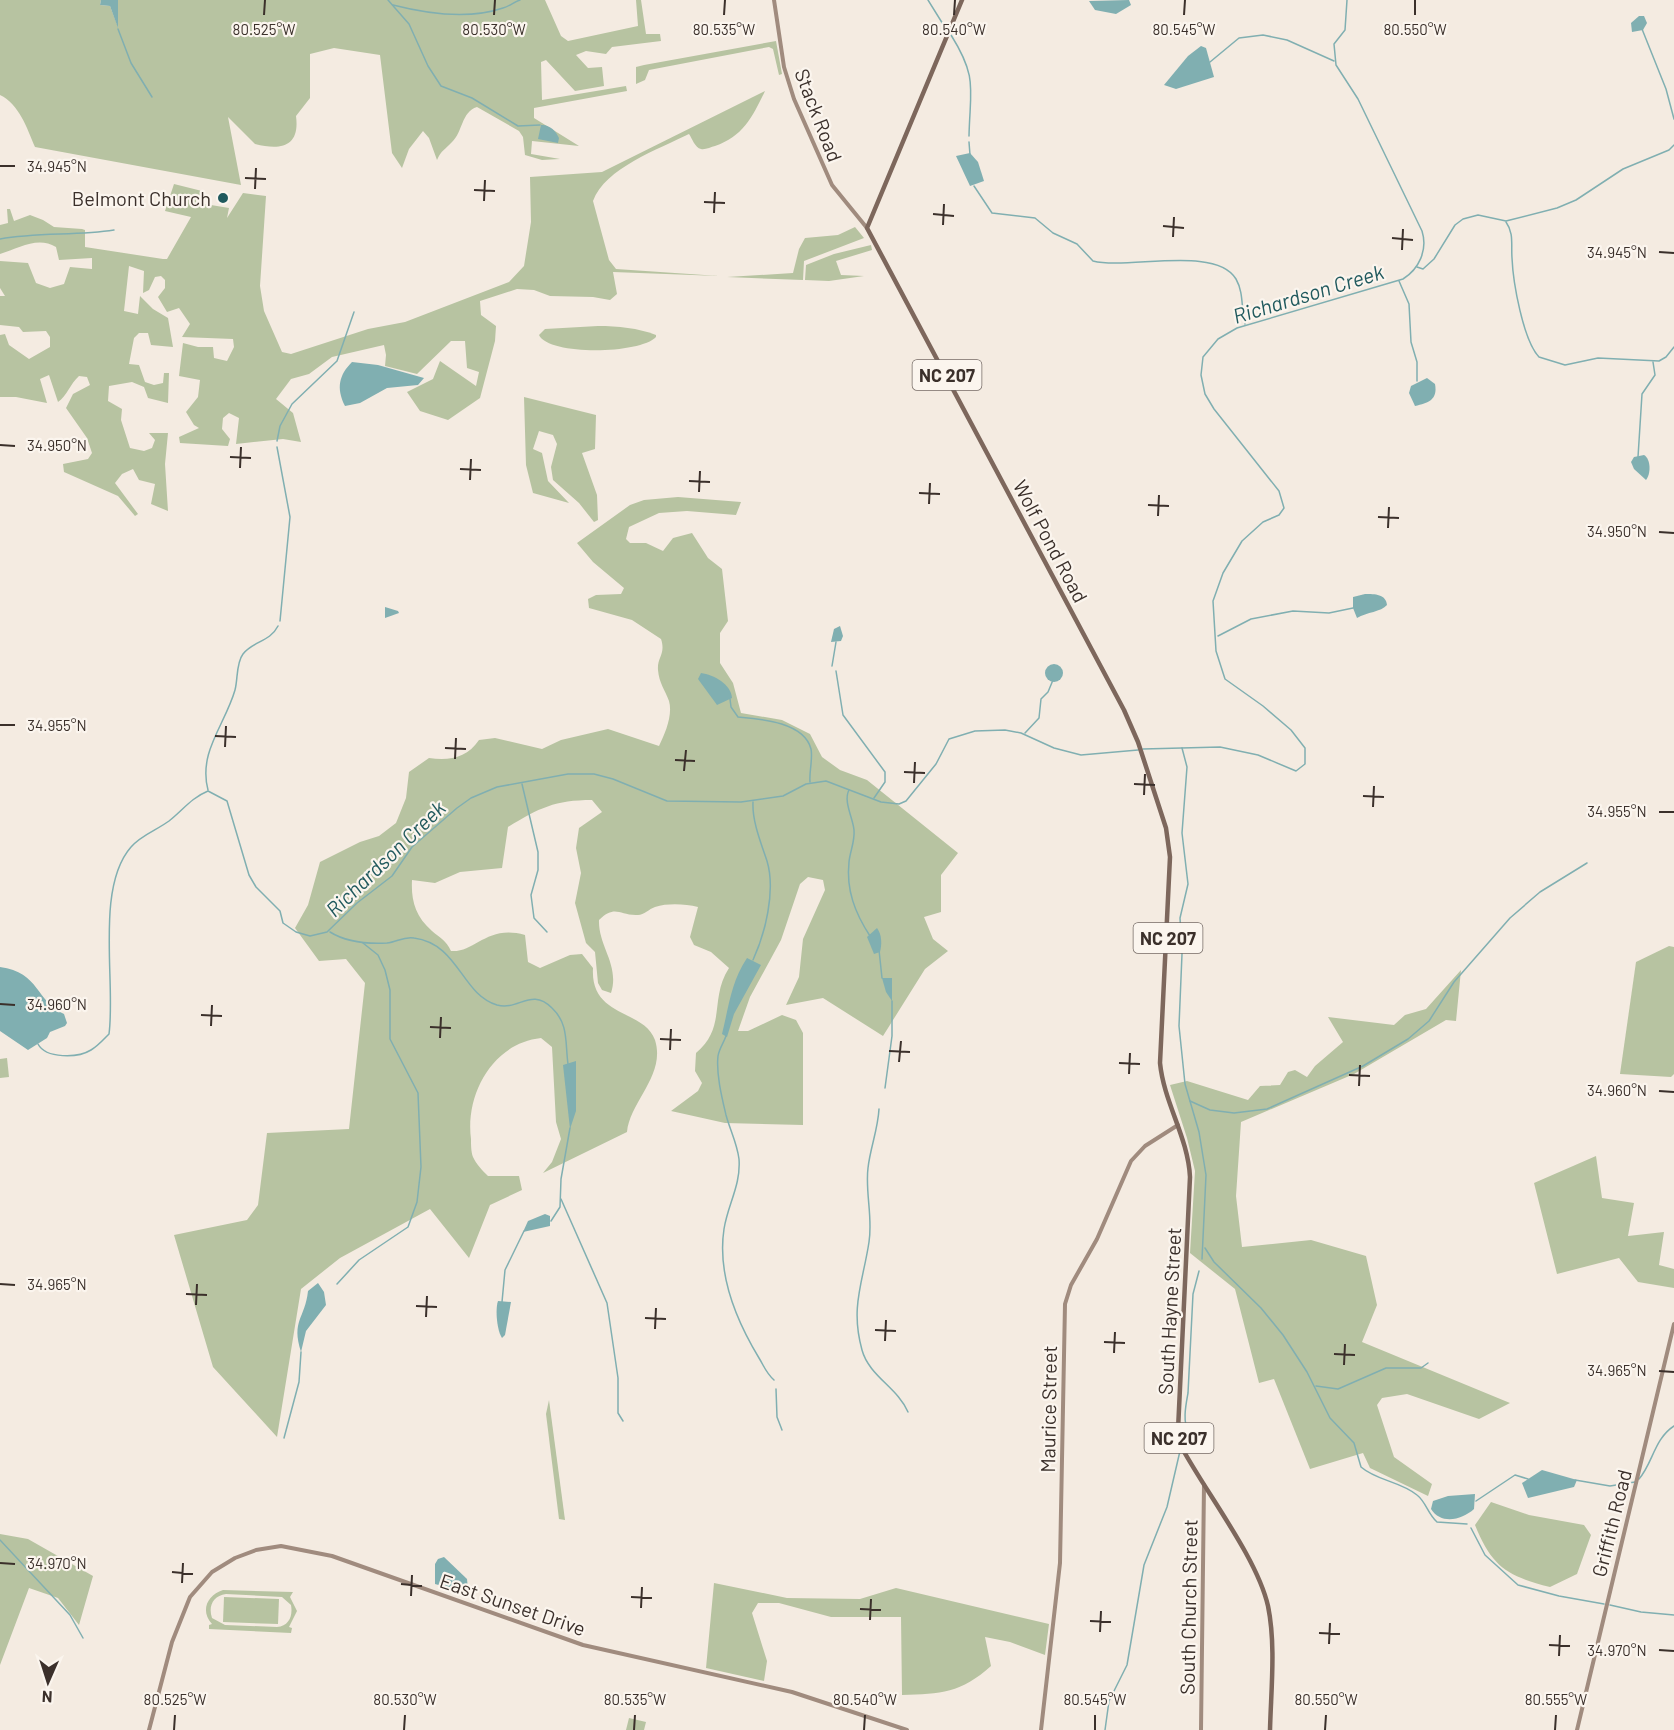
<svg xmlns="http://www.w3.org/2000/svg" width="1674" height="1730" font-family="Barlow,sans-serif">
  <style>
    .green { fill: #b7c3a1; fill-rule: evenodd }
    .water { fill: #80afb1 }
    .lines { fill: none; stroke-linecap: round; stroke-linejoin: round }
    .stream { stroke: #80afb1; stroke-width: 1.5 }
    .secondary { stroke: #a08b7e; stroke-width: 4 }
    .primary { stroke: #7d675c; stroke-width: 4.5 }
    .ticks { fill: none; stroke: #3b302b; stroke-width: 2 }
    .poi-dot { fill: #20595d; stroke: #fbf5ee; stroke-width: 2 }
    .labels { text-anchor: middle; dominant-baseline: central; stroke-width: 4.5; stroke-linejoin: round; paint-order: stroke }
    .shield { fill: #fbf5ee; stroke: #756b66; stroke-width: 1.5 }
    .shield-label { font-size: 18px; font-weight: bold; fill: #3b302b }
    .street-label { font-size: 20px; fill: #3b302b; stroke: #fbf5ee }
    .poi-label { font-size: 20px; fill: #3b302b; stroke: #fbf5ee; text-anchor: end }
    .water-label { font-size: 21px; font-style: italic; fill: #20595d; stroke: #fbf5ee }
    .ticks-label { font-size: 15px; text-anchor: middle; fill: #3b302b; stroke: #fbf5ee; stroke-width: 4.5; stroke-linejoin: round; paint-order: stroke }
  </style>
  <rect width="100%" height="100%" fill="#f4ebe1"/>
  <!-- green -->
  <g class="green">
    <path d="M0 0H101L100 5 110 6 118 27V0H545L561 36 568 41 638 26 636 0H641L646 34H660L661 41 612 47 606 54 586 51 576 55 588 68 602 67 604 86 575 91 546 60 541 62 542 100 626 86 627 91 534 108V118L579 146 532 141 531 154 560 159 542 160 525 155 523 137 519 131 477 107C461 112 463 132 452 142 446 149 441 150 437 160L429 138 423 131 409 149 402 168 392 153 380 55 334 48 310 54V98L296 116C300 146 282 151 255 144L228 117 241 185 35 147C27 128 19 104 0 95Z"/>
    <polygon points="776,41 782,74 779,75 773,49 769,47 649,70 645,80 636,84 636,67 644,65"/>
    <path d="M765 91C753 116 743 137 715 146 711 147 705 150 701 149 695 148 692 138 689 134 659 149 605 168 593 201L609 260 616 269 719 276 613 272 617 294 610 300 593 297 550 296 534 290 517 289 480 301 481 315 496 326 495 341 480 398 448 420 420 411 407 392 433 379 440 361 476 386 479 372 467 368 465 341H451L417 374 385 366 386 355 384 345 332 357 309 374 291 379 276 399 293 413 301 442 283 439 236 444 239 418 229 413 223 418 222 429 230 439 228 446 180 443 179 437 199 428 194 425 186 412 198 397 200 380 179 376 183 343 198 347H213L214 358 227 361 234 347 233 339 182 337 190 324 179 308 167 312 158 297 165 288V280L161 276 155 277 149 290 143 293 144 271 129 266 124 311 138 314 140 296 153 309 168 318 173 347 151 345 148 333H139L134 338 129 364 139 365 145 382 154 385 163 383 164 373H169L168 403 148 398 144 387 132 382 109 386 108 401 122 409 121 420 130 448 144 451 152 448 155 440 149 433H168L165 464 168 511 151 504 155 484 139 480 133 469 122 474 115 483 138 514 135 516 118 496 64 472 63 464 88 459 92 453 87 438 66 408 73 394 90 385 87 377 79 376C70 384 67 396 58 402L49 375 40 379 47 403 16 397H0V335L5 334 9 345 29 359 50 347V337L46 331 23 332 19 327 0 325V296H5L0 288V261L28 263 36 283 50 288 64 284 70 267 92 269V258L59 260 56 247C38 236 19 248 0 254V225L8 223 7 209H10L14 221 30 215 43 220 54 227 82 229 85 230V247L163 259H167L191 217 165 211 174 184 202 191 205 204 229 208 227 218 243 193 266 196 260 286 264 311 282 352 291 354 368 329 405 322 509 282 524 266 531 222 530 177 602 172Z"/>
    <polygon points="855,227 864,238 804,261 803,280 727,277 793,273 799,249 805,238 838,235"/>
    <polygon points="871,245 872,250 836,261 841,275 864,276 829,281 805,280 806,265 834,254"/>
    <path d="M598 326C618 326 638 328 656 335V337C640 354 549 356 539 335L545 329Z"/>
    <polygon points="524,397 596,415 595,449 582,453 597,495 598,520 594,522 579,503 553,480 551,467 557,444 553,435 539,431 533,449 542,453 548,481 569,503 533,493 526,465"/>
    <path d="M678 497 741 502 736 515 687 511 659 513 629 527 626 539 630 543H646L663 551 673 538 692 533 708 558 722 569 728 621 720 633V663L733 683 741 713 782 720 810 734 822 757 840 770 867 780 958 853 941 875V912L924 917 933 939 948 951 925 969 883 1036 823 998 786 1005 799 977 803 939 825 890 823 880 808 877 800 884 781 940 750 997 738 1031H748L782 1015 796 1020 803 1033V1125L725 1123 671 1111 698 1091 702 1083 695 1071 696 1053C727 1027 709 999 729 968L711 952 694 945 690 937 698 907C685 904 668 903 655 907 649 909 644 915 638 915 619 916 616 904 599 920 598 946 620 965 611 993L602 990 598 983 595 952 586 943 575 903 581 873 576 848 579 828 602 812 592 800C555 800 539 808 508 827L502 868 460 872 435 883 412 880C411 900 415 916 432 931 440 938 446 940 451 951 475 953 487 924 525 935L528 962 540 968 570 955 582 954 593 968C590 1018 644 1009 655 1040 666 1075 630 1101 627 1132L543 1173 552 1162 561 1139 556 1122 552 1047 541 1038C493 1043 465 1094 471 1139 471 1144 471 1152 473 1157 476 1164 483 1171 488 1176H519L522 1190 490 1205 469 1258 430 1209 340 1258 301 1289 277 1437 213 1367 174 1235 247 1220 258 1205 267 1133 349 1129 365 983 346 959 319 961 295 928 308 905 320 862 360 842 379 836 396 823 406 798 409 772 429 758C449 761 467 758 479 740L495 738 542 749 561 740 608 729 659 746C665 734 673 715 669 701 665 690 659 683 658 670 657 657 666 654 661 639L632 620 589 608 588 599 596 595 621 594 624 588 593 562 577 543 630 505 644 500Z"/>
    <polygon points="1669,946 1674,947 1674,1074 1671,1077 1620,1074 1636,962"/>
    <polygon points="1461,970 1456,1021 1446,1020 1354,1074 1241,1122 1236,1196 1242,1247 1311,1240 1366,1256 1377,1305 1362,1342 1510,1403 1479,1419 1407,1394 1382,1398 1377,1405 1394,1457 1432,1484 1428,1496 1370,1468 1363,1453 1310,1469 1274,1379 1259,1383 1235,1289 1190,1253 1195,1171 1187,1138 1170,1085 1187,1081 1248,1100 1260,1086 1280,1085 1288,1072 1295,1070 1307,1077 1315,1066 1343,1042 1328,1017 1394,1025 1405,1015 1426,1009"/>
    <polygon points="7,1058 9,1077 0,1078 0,1059"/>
    <polygon points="1596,1156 1602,1198 1634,1203 1628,1236 1664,1232 1659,1265 1674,1269 1674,1288 1638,1282 1619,1258 1557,1274 1534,1183"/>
    <polygon points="549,1400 565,1520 559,1519 546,1414"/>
    <path d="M1491 1502 1529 1515 1584 1525 1591 1535 1577 1574 1550 1587C1507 1576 1492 1567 1475 1525Z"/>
    <polygon points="0,1534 28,1539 93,1576 79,1625 58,1598 29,1588 0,1665"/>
    <path d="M714 1583 787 1598 860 1599 896 1588 1049 1624 1045 1655 1010 1642 985 1637 991 1666C961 1693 941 1694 902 1695L901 1617H831L779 1603H758L752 1613 767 1661 764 1681 706 1668Z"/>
    <path d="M223 1590 293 1592 290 1597 297 1611 289 1627 292 1628 291 1633 209 1629V1625L212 1624C200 1611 207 1595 223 1590ZM226 1594 282 1597 291 1605C293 1616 289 1626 277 1627L225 1625 212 1618C208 1606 213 1596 226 1594Z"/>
    <polygon points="224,1597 279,1599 278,1624 223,1622"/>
    <polygon points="629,1718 646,1722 644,1730 626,1730"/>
  </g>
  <!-- water -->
  <g class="water">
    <polygon points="101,0 118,0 118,28 110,6 100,5"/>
    <polygon points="1129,0 1131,5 1116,14 1095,10 1089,1"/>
    <polygon points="1639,16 1644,16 1647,23 1643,30 1632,32 1631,23"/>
    <polygon points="1201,46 1206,48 1214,77 1176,89 1164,85 1188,56"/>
    <path d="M541 125C549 124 556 131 559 138L558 143 538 139Z"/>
    <polygon points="970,153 978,162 984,181 970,186 956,156"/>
    <path d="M352 362 378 365 424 378 418 385 387 388 360 403 345 406C336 388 339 375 352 362Z"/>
    <path d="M1427 378 1435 384C1438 400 1428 403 1415 406L1409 393 1411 386Z"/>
    <path d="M1644 455C1651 459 1651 474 1646 480L1634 469 1631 462 1634 457Z"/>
    <path d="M1365 594C1375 594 1386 594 1387 605 1381 612 1367 612 1357 618L1353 608V597Z"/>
    <polygon points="385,607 398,611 399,613 385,618"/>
    <polygon points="840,626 843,636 841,641 831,642 834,629"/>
    <circle cx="1054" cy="673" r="9"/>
    <path d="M701 673C714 675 731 684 732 698L717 705 698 679Z"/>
    <path d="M877 928C882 935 882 944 880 952L874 954 867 937Z"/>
    <path d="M747 958 761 965 734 1014 727 1037 722 1034C729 1006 731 982 747 958Z"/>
    <path d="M0 967C40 972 36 1002 64 1014L67 1023 65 1026 50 1032 47 1038 28 1050 0 1031Z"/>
    <polygon points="882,978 892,978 892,1001 886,992"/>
    <polygon points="576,1061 576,1111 570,1129 563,1065"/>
    <polygon points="545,1214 550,1216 550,1226 523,1232 528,1221"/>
    <path d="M318 1283 324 1292 326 1305 306 1331 301 1352C291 1320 305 1319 308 1291Z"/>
    <path d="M498 1301 511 1302 505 1335 502 1338C497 1331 495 1309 498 1301Z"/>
    <polygon points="1542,1470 1577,1480 1574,1487 1528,1498 1522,1483"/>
    <path d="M1475 1494 1474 1509C1462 1520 1441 1525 1431 1509L1433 1501 1448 1496Z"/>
    <polygon points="444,1557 467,1579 468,1589 463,1592 435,1584 435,1564 438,1559"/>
  </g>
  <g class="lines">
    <!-- stream -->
    <g class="stream">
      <polyline points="388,0 409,24 428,66 441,86 472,98 518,126 540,125"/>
      <polyline points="928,0 946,29"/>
      <path d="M393 5C428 14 468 20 503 8 510 6 514 2 520 0"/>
      <polyline points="118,29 131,63 152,97"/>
      <polyline points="1642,29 1666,89 1674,119"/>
      <path d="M951 35C978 78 970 89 969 136"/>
      <polyline points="1210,62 1239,38 1263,35 1287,40 1334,61"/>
      <polyline points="969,142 970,155"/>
      <path d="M974 186 992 213 1035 218 1053 233 1077 244 1093 261C1127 270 1216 245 1236 279 1244 293 1241 309 1245 324"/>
      <path d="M1506 222C1514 233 1511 245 1512 258 1513 282 1523 340 1539 357L1565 365 1598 358 1659 361 1666 357 1674 347"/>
      <path d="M0 239C38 232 76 236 114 230"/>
      <polyline points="1417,267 1423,269 1434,259 1455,225 1463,219 1478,215 1506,221 1557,208 1576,200 1623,169 1669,150 1674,145"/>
      <polyline points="1399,281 1409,304 1411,342 1417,362 1417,381"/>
      <polyline points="277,441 280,426 292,404 337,361 354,312"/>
      <polyline points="277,447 290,517 280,621"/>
      <polyline points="1638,457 1642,394 1655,375 1653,362"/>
      <polyline points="1218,636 1251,619 1293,611 1329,613 1353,608"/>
      <polyline points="832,666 836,642"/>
      <polyline points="836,671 843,715 885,772 885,782 874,798"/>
      <path d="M730 699 731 707 738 717C760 719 804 722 811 749 813 759 809 772 810 782"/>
      <polyline points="1025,733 1039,718 1041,699 1048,692 1053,680"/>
      <polyline points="1182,748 1187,767 1182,833 1188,884 1180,918 1182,954 1179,1026 1185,1084 1199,1132 1206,1175 1202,1259"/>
      <path d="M1143 749 1220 747 1258 755 1296 771 1305 764V748L1291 730 1263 706 1225 679 1216 651 1213 601 1223 573 1242 541 1263 522 1279 515 1284 508 1279 491 1214 409 1205 394 1201 375 1203 357 1218 339 1237 328 1403 279C1419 269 1428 250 1422 231L1358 99 1336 65 1334 44 1345 30 1347 0"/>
      <polyline points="522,784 538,852 538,870 531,895 534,918 547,932"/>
      <path d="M208 790C198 752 225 725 235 690 238 679 236 663 243 654 253 641 270 642 278 626"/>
      <path d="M849 790C843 801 853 818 854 830 855 842 850 851 849 862 846 890 855 913 870 936"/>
      <path d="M753 802C752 821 761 843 767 861 776 891 765 934 753 960"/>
      <path d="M330 932C346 942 368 944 387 943 397 942 404 936 414 938 459 944 461 994 497 1005 519 1011 531 987 552 1008 569 1024 565 1043 568 1064"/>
      <polyline points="879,950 882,978"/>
      <path d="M726 1036C724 1042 719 1049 718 1056 716 1074 722 1098 726 1115 730 1130 737 1143 739 1159 741 1185 728 1204 724 1229 717 1275 736 1320 759 1358 764 1366 766 1373 774 1380"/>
      <path d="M38 1044C46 1059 78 1058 91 1050 98 1046 104 1039 109 1034 116 983 95 888 131 847 141 835 157 830 169 821 183 810 191 798 208 791L227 801 249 875 256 887 280 911 283 923 296 932 310 936 327 932 357 903 392 876 412 847 457 808 471 798 497 787 568 774H594L613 779 667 801 741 802 783 796 806 784 826 781 881 802 899 804 906 801 936 764 949 739 975 731 1005 730 1021 733 1054 748 1081 755 1138 750"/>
      <polyline points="885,1088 892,1036 892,1001"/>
      <polyline points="1190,1101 1210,1110 1234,1113 1267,1109 1363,1066 1408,1039 1429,1021 1454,982 1510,918 1540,892 1587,863"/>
      <path d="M879 1109C878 1129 870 1149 868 1168 865 1192 873 1217 869 1242 863 1282 850 1307 862 1350 869 1376 898 1388 908 1412"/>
      <polyline points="561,1199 607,1303 618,1378 618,1413 623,1421"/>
      <polyline points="551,1221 560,1207 561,1179 570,1128"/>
      <path d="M1205 1248 1214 1262 1261 1308 1283 1335 1307 1372 1330 1418 1354 1443 1361 1467C1377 1481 1400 1481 1417 1495 1426 1502 1428 1514 1437 1522L1467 1524"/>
      <polyline points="337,1284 359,1260 408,1227 417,1202 421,1167 418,1093 390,1039 390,990 385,970 378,955 363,943"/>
      <polyline points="502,1302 505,1270 524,1231"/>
      <polyline points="1316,1386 1338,1389 1386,1368 1421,1368 1428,1363"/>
      <polyline points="776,1389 777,1417 782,1430"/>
      <polyline points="284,1438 299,1382 301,1352"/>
      <path d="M1184 1445 1189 1432C1182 1423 1186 1404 1188 1393L1193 1294 1199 1271"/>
      <path d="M1639 1479C1653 1463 1654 1439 1674 1426"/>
      <polyline points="1575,1480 1610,1486 1635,1482"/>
      <polyline points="1476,1501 1515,1475 1528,1479"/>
      <polyline points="1471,1528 1485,1555 1518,1585 1559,1596 1604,1604"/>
      <polyline points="0,1540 70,1615 83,1638"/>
      <polyline points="1610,1605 1641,1612 1674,1615"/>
      <polyline points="1105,1730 1109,1701 1127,1665 1144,1565 1167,1507 1180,1451"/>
    </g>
    <!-- secondary -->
    <g class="secondary">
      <polyline points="774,0 784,67 794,99 832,185 867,228"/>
      <polyline points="149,1730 172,1642 190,1597 212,1572 235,1558 256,1550 281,1546 332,1556 583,1645 792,1692 907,1730"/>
      <polyline points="1041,1730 1060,1563 1065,1304 1071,1285 1097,1239 1131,1161 1145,1146 1178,1125"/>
      <polyline points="1201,1730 1204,1485"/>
      <polyline points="1577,1730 1674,1324"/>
    </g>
    <!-- primary -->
    <path class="primary" d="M962 0 867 228 1124 710 1138 742 1166 828 1170 857 1160 1063C1164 1103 1188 1137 1190 1177L1178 1430 1182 1448C1207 1494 1257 1558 1268 1606 1276 1645 1271 1690 1270 1730"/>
  </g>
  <!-- ticks -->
  <path class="ticks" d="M264 15 265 0M494 15 495 0M724 15 725 0M954 15 955 0M1184 15 1185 0M1415 15V0M0 166H15M245 178 266 179M255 189 256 168M474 190 495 191M484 201 485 180M704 202 725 203M714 213 715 192M933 214 954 216M943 225 944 204M1163 226 1184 228M1173 237 1174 217M1392 238 1413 240M1402 250 1403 229M1659 252 1674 253M0 445 15 446M230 457 251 458M240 468 241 447M460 469 481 470M470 480 471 459M689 481 710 482M699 492 700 471M919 493 940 494M929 504 930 483M1148 505 1169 506M1158 516 1159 495M1378 517 1399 518M1388 528 1389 507M1659 532 1674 533M0 725H15M215 736 236 737M225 747 226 726M445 748 466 749M455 759 456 738M675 760 695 761M684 771 686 750M904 772 925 773M914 783 915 762M1134 784 1155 785M1144 795 1145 774M1363 796 1384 797M1373 807 1374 786M1659 812H1674M0 1004 15 1005M201 1015 222 1016M211 1026 212 1005M430 1027 451 1028M440 1038 441 1017M660 1039 681 1040M670 1050 671 1029M889 1051 910 1052M899 1062 901 1041M1119 1063 1140 1064M1129 1074 1130 1053M1349 1075 1370 1076M1359 1086 1360 1065M1659 1091 1674 1092M0 1284 15 1285M186 1294 207 1295M196 1305 197 1284M416 1306 437 1307M426 1317 427 1296M645 1318 666 1319M655 1329 656 1308M875 1330 896 1331M885 1341 886 1320M1104 1342 1125 1343M1114 1353 1115 1332M1334 1354 1355 1355M1344 1365 1345 1344M1659 1371 1674 1372M0 1563 15 1564M172 1572 193 1574M182 1583 183 1563M401 1584 422 1586M411 1596 412 1575M631 1597 652 1598M641 1608 642 1587M860 1609 881 1610M870 1620 871 1599M1090 1621 1111 1622M1100 1632 1101 1611M1319 1633 1340 1634M1329 1644 1330 1623M1549 1645 1570 1646M1659 1650 1674 1651M1559 1656 1560 1635M174 1730 175 1715M404 1730 405 1715M634 1730 635 1715M864 1730 865 1715M1095 1730V1715M1325 1730 1326 1715M1555 1730 1556 1715"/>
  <!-- markers -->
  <circle class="poi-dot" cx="223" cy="198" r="6"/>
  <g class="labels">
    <!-- shield labels -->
    <g class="shield">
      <rect x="912.5" y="360" width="69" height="30" rx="4.5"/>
      <rect x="1133.5" y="923" width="69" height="30" rx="4.5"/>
      <rect x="1144.5" y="1423" width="69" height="30" rx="4.5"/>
    </g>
    <g class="shield-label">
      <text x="947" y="375">NC 207</text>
      <text x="1168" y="938">NC 207</text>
      <text x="1179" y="1438">NC 207</text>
    </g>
    <!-- street labels -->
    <g class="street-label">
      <text transform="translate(819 115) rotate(69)">Stack Road</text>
      <text transform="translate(1051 541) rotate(62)">Wolf Pond Road</text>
      <text transform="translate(1169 1311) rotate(-87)">South Hayne Street</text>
      <text transform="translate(1048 1409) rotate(-89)">Maurice Street</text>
      <text transform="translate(1611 1523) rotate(-76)">Griffith Road</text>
      <text transform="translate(513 1604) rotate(19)">East Sunset Drive</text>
      <text transform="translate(1188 1607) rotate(-89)">South Church Street</text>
    </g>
    <!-- poi labels -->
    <g class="poi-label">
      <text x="211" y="198">Belmont Church</text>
    </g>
    <!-- water labels -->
    <g class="water-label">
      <text transform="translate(1308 293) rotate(-17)">Richardson Creek</text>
      <text transform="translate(385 858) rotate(-44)">Richardson Creek</text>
    </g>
  </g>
  <g class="ticks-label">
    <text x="264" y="35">80.525°W</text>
    <text x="494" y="35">80.530°W</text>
    <text x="724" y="35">80.535°W</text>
    <text x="954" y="35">80.540°W</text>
    <text x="1184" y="35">80.545°W</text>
    <text x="1415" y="35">80.550°W</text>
    <text x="57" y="172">34.945°N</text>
    <text x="1617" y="258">34.945°N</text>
    <text x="57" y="451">34.950°N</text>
    <text x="1617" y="537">34.950°N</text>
    <text x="57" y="731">34.955°N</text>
    <text x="1617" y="817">34.955°N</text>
    <text x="57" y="1010">34.960°N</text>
    <text x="1617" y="1096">34.960°N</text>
    <text x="57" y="1290">34.965°N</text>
    <text x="1617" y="1376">34.965°N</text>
    <text x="57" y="1569">34.970°N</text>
    <text x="1617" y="1656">34.970°N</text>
    <text x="175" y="1705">80.525°W</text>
    <text x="405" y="1705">80.530°W</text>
    <text x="635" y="1705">80.535°W</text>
    <text x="865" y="1705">80.540°W</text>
    <text x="1095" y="1705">80.545°W</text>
    <text x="1326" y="1705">80.550°W</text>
    <text x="1556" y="1705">80.555°W</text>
  </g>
  <!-- north arrow -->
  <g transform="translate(48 1682) rotate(183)" stroke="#fbf5ee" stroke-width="4.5" paint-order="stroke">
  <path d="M0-4.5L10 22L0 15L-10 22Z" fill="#3b302b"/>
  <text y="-9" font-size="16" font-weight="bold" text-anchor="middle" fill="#3b302b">N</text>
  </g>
</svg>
